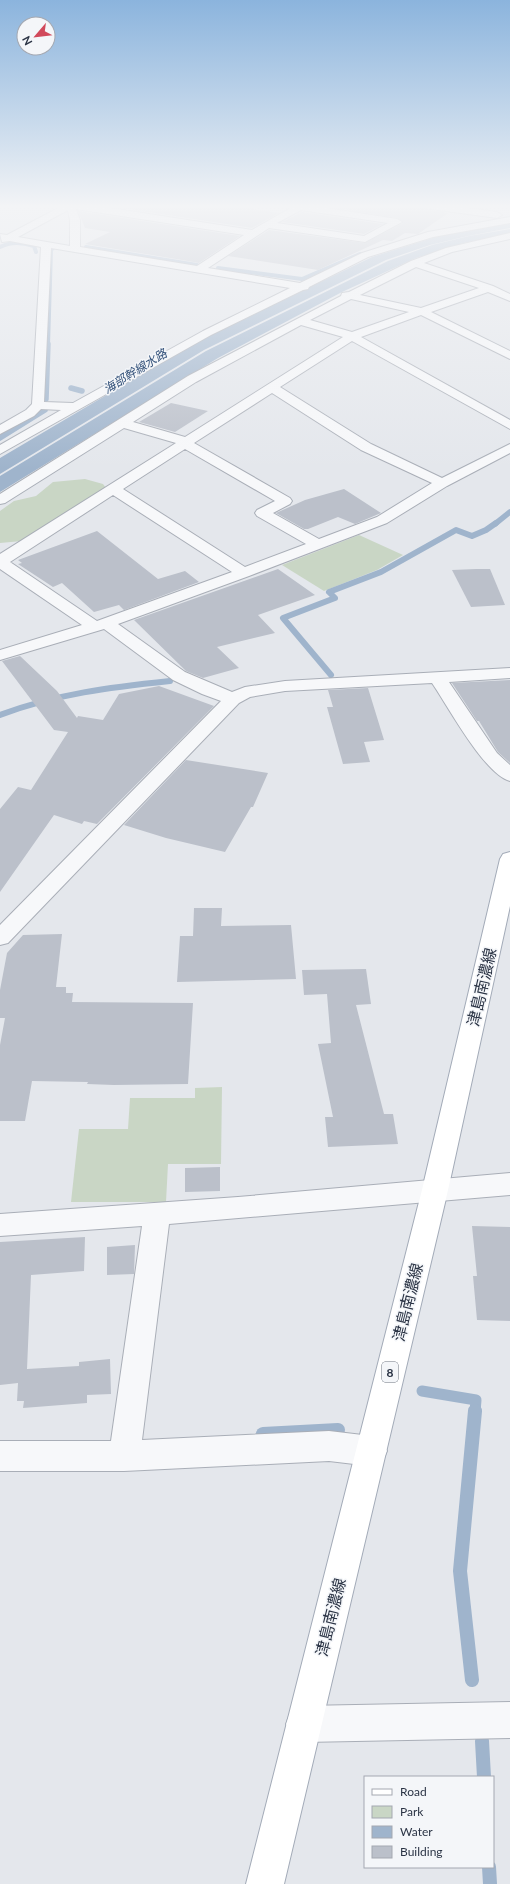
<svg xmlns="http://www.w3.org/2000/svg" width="510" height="1884" font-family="Lato,'Noto Sans JP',sans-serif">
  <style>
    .green { fill: #c9d6c5 }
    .water { fill: #9fb4cc }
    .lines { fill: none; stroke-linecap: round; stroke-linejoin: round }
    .stream-far4 { stroke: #9fb4cc; stroke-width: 4 }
    .stream-far3 { stroke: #9fb4cc; stroke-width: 5.5 }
    .stream-far2 { stroke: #9fb4cc; stroke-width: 6 }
    .stream-far1 { stroke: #9fb4cc; stroke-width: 11 }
    .stream { stroke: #9fb4cc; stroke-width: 14 }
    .building { fill: #bbc0ca }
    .minor-casing { stroke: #a9aeb7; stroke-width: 2 }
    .major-casing { stroke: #a3abb8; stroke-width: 2 }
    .minor { fill: #f7f8fa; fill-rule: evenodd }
    .major { fill: #fff; fill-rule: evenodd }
    .labels { text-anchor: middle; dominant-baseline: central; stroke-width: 3; stroke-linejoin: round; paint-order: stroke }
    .far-water-label { font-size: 12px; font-style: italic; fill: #34527a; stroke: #f4f6f9 }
    .shield { fill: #f4f6f9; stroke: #676e7b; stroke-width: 1 }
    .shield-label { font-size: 12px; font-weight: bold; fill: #2b3445 }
    .near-street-label { font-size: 16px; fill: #2b3445; stroke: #f4f6f9 }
  </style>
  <rect width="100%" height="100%" fill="#e4e7ec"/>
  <!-- green -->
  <g class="green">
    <polygon points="85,479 103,484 106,488 22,541 0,543 0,511 14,501 36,496 53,482"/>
    <polygon points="359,535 403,555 377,570 324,591 282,565"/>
    <polygon points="222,1087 221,1164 168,1164 166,1202 71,1202 79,1129 128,1129 130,1098 195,1098 195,1088"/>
  </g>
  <!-- water -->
  <g class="water">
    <polygon points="510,222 510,228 468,236 430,245 386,260 204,350 0,474 0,458 191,345 372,257 445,234"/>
    <polygon points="510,229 510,234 464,243 416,258 342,292 218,358 0,492 0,476 206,351 388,261 432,245 469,236"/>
  </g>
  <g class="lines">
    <!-- stream-far4 -->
    <g class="stream-far4">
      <path d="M0 247C11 241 22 242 34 246L36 252"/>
      <polyline points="86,247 197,265"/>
      <polyline points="218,268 302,279 360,254"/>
      <polyline points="48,345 51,250 53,248"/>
    </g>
    <!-- stream-far3 -->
    <g class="stream-far3">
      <polyline points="71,388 82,391"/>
      <polyline points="46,399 48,344"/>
      <polyline points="0,438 45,410"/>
      <polyline points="495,524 510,512"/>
    </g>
    <!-- stream-far2 -->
    <g class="stream-far2">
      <polyline points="331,675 283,618 335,598 329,592 381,572 456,530 472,536 486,530 496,523"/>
      <path d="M0 715C55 694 112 687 170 681"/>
    </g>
    <!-- stream-far1 -->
    <polyline class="stream-far1" points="422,1391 476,1400 475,1412"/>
    <!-- stream -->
    <g class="stream">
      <polyline points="263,1434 338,1430"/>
      <polyline points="472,1680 460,1571 475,1411"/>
      <polyline points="482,1741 484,1777"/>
      <polyline points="489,1867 490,1884"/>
    </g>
  </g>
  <!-- building -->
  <g class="building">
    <polygon points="103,205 225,205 279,213 252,228"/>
    <polygon points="319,205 419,205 424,209 448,213 418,234 405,233 392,241 383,240 318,270 228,256 269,230 365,243 403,223 397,218"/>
    <polygon points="78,211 240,236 199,263 182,260 85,244 110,232 85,228"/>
    <polygon points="302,212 383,224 364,234 282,222"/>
    <polygon points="171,403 208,411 175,432 139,422"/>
    <polygon points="344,489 381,513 355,524 338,517 308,529 304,529 276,513 305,500"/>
    <polygon points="97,531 158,579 185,571 199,582 124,610 119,605 94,612 62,583 53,587 18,564 22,563 18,560"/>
    <polygon points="278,569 315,595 258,615 275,633 217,647 239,668 203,678 186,671 134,620"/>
    <polygon points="476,569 490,569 505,605 471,607 452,570"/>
    <polygon points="20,656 57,691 77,718 78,716 103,720 119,694 159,686 214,706 97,824 84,821 82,824 54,815 0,892 0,809 18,787 31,790 68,732 54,730 2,661"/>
    <polygon points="510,680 510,763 498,752 479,721 477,721 452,683"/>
    <polygon points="368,688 384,740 364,742 370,762 343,764 327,707 333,707 328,690"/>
    <polygon points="186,760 268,773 253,807 251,807 225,852 166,838 124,825"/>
    <polygon points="194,908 222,908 221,926 291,925 296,979 177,982 180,936 193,936"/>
    <polygon points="62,934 56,987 66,987 66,993 73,993 72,1002 193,1003 188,1084 114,1085 87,1084 88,1082 32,1081 25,1121 0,1121 0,1045 5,1018 0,1018 0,990 7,953 23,935"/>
    <polygon points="366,969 371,1004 356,1005 384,1114 393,1114 398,1144 328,1147 325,1117 333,1117 318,1044 331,1043 327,994 304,995 302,970"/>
    <polygon points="220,1167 220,1191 185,1192 185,1168"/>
    <polygon points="472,1226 510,1227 510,1321 477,1320 473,1276 477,1276"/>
    <polygon points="85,1237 84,1271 31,1275 27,1369 79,1366 79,1362 110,1359 111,1394 87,1395 87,1403 23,1408 24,1401 17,1401 18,1383 0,1385 0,1242"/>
    <polygon points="135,1245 134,1274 107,1275 107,1247"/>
  </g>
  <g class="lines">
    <!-- minor casing -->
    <g class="minor-casing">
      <g id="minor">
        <path d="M64 205H91L252 230 296 205H307L397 219 402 222 365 242 269 228 208 268 300 283 362 253 428 232 510 217V223L433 237 368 257 309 287 308 289 303 290 211 335 0 454V445L61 410 41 409 34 416 0 434V425L26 410 32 404 41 247 10 241 2 242 0 234 7 235ZM76 209 244 235 197 266 80 247V220ZM68 210 70 220V246L18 237ZM301 210 388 223 364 236 277 223ZM51 248 290 288 203 331 73 403 44 402Z"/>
        <polygon points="420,205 446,205 497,212 502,215 497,218 424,208"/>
        <path d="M510 233V239L452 252 424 263 493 286 510 294V301L488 292 431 312 510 351V359L421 315 361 337 510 420V429L352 341 280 387 371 444 442 478 510 444V453L447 486 387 523 249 576 118 624 185 672 232 692 245 687 285 681 510 668V678L449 682 497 753 510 765V781C484 774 448 706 432 683L285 691 250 697 239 703 8 943 0 945V925L221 701 202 694 173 680 104 629 0 660V650L82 625 0 569V554L176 443 124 428 5 503 0 504V494L188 376 341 296 342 293 349 292 411 261 446 248ZM416 267 479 288 421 308 360 295ZM351 299 409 312 352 332 310 320ZM301 325 343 337 185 437 133 422 196 382ZM272 393 361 450 432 483 377 517 319 539 273 513 290 504 292 501 290 498 194 443ZM185 449 275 501 257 510 255 513 257 516 306 544 245 567 123 489ZM113 495 232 572 97 621 10 562Z"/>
        <polygon points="510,1173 510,1195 169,1224 142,1440 329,1431 371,1436 382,1440 387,1451 382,1462 371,1466 329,1461 124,1471 0,1471 0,1441 111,1441 142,1226 0,1236 0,1214 238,1197"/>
        <polygon points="510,1702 510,1738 304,1742 291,1737 286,1724 291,1711 304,1706"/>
      </g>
    </g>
    <!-- major casing -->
    <g class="major-casing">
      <polygon id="major" points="510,852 510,906 448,1190 284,1884 246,1884 422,1190 500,859 503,854"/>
    </g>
    <!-- minor -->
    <use href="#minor" class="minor"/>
    <!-- major -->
    <use href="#major" class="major"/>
  </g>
  <!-- sky -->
  <linearGradient id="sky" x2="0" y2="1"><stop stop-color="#8bb4dd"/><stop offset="0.44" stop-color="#f3f4f6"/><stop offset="1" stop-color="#f3f4f6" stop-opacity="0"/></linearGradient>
  <rect width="510" height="469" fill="url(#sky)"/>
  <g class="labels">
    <!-- far-water labels -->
    <g class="far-water-label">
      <text transform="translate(135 371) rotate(-32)">海部幹線水路</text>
    </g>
    <!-- shield labels -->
    <rect class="shield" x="382" y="1362" width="16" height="20" rx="3"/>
    <g class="shield-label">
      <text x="390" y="1372">8</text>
    </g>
    <!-- near-street labels -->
    <g class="near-street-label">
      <text transform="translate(481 987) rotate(-77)">津島南濃線</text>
      <text transform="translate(407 1302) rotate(-76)">津島南濃線</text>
      <text transform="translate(330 1617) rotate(-76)">津島南濃線</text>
    </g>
  </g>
  <!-- legend -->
  <rect x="364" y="1776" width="130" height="92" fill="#f4f6f9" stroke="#a4a8b1"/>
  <rect x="372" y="1789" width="20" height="6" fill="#ffffff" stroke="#a4a8b1"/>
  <text x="400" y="1796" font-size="12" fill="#2b3445">Road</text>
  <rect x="372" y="1806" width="20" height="12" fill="#c9d6c5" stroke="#a4a8b1"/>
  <text x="400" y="1816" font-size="12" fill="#2b3445">Park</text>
  <rect x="372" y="1826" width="20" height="12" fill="#9fb4cc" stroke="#a4a8b1"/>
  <text x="400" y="1836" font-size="12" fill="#2b3445">Water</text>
  <rect x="372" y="1846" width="20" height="12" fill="#bbc0ca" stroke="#a4a8b1"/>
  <text x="400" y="1856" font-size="12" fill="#2b3445">Building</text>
  <!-- north arrow -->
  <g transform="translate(36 36) rotate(242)"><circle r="19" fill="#f4f6f9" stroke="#a4a8b1"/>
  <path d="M0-3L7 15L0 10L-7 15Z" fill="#d1495b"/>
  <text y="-6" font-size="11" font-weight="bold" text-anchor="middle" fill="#2b3445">N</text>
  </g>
</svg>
